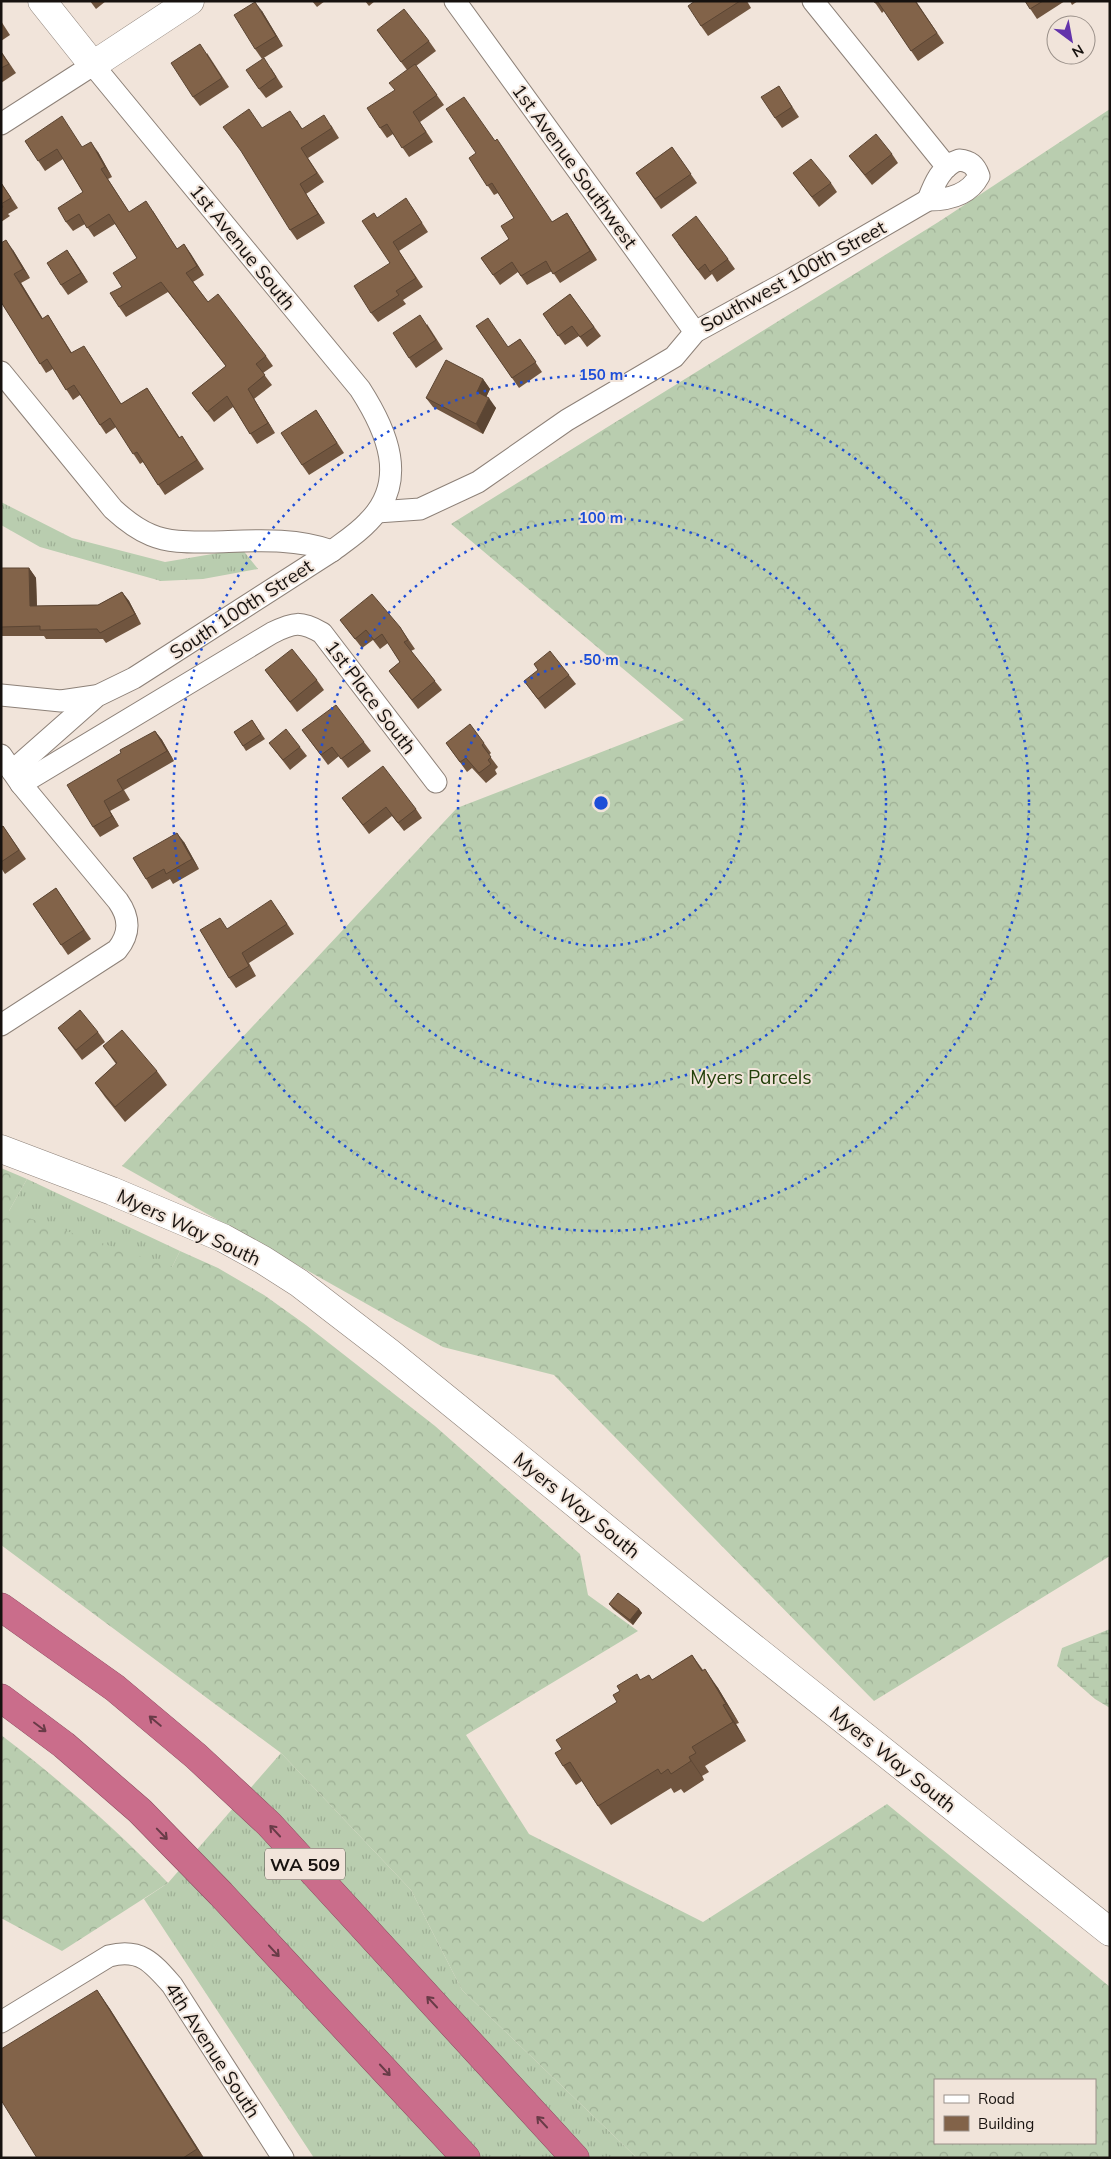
<svg xmlns="http://www.w3.org/2000/svg" width="1111" height="2159" font-family="Mulish,sans-serif">
  <style>
    .grass { fill: url(#grass-tufts) }
    .forest { fill: url(#forest-crowns); fill-rule: evenodd }
    .wetland { fill: url(#wetland-marsh) }
    .lines { fill: none; stroke-linecap: round; stroke-linejoin: round }
    .street-casing { stroke: #8d8178; stroke-width: 23 }
    .secondary-casing { stroke: #8d8178; stroke-width: 29 }
    .highway-casing { stroke: #8b4d60; stroke-width: 29 }
    .street { stroke: #fff; stroke-width: 21 }
    .secondary { stroke: #fff; stroke-width: 28 }
    .highway { stroke: #ca6d8b; stroke-width: 28 }
    .wall { fill: #70553f }
    .shaded-wall { fill: #5b4533 }
    .building { fill: #826349; stroke: #5b4533 }
    .oneway { stroke: #683b47 }
    .ring { fill: none; stroke: #1d4ed8; stroke-width: 2.5; stroke-dasharray: 2.5 5 }
    .labels { text-anchor: middle; dominant-baseline: central; stroke-width: 4; stroke-linejoin: round; paint-order: stroke }
    .shield { fill: #f1e4da; stroke: #58514c; stroke-width: 1 }
    .shield-label { font-size: 18px; font-weight: bold; fill: #17120f }
    .street-label { font-size: 19px; fill: #17120f; stroke: #f1e4da }
    .park-label { font-size: 19px; fill: #223f09; stroke: #f1e4da }
    .centre { fill: #1d4ed8; stroke: #f1e4da; stroke-width: 2.5 }
    .ring-label { font-size: 15px; text-anchor: middle; font-weight: bold; fill: #1d4ed8; stroke: #f1e4da; stroke-width: 4; stroke-linejoin: round; paint-order: stroke }
  </style>
  <defs>
    <pattern id="grass-tufts" width="24" height="20" patternUnits="userSpaceOnUse" patternTransform="scale(1.25)"><rect width="24" height="20" fill="#b9cdaf"/><path d="M3 7l-1-3M5 7V3M7 7l1-3M15 17l-1-3M17 17v-4M19 17l1-3" fill="none" stroke="#9eaf95"/></pattern>
    <pattern id="forest-crowns" width="20" height="18" patternUnits="userSpaceOnUse" patternTransform="scale(1.25)"><rect width="20" height="18" fill="#b9cdaf"/><path d="M2 6a3 3 0 1 1 6 0M12 15a3 3 0 1 1 6 0" fill="none" stroke="#9eaf95"/></pattern>
    <pattern id="wetland-marsh" width="20" height="14" patternUnits="userSpaceOnUse" patternTransform="scale(1.25)"><rect width="20" height="14" fill="#b9cdaf"/><path d="M1 5h8M5 5V1M11 12h8M15 12V8" fill="none" stroke="#9eaf95"/></pattern>
  </defs>
  <rect width="100%" height="100%" fill="#f1e4da"/>
  <!-- grass -->
  <g class="grass">
    <polygon points="1,502 72,538 165,562 242,549 258,569 203,579 161,581 40,547 1,525"/>
    <polygon points="27,1179 180,1251 151,1310 1,1225"/>
    <polygon points="281,1753 411,1890 462,1990 637,2158 314,2158 144,1899 168,1883"/>
  </g>
  <!-- forest -->
  <g class="forest">
    <polygon points="1110,109 1110,1556 874,1701 554,1375 443,1347 122,1166 457,808 684,720 451,524 940,221"/>
    <path d="M1 1168 27 1179 9 1211 11 1212 172 1267 180 1251 218 1268 264 1295 306 1325 435 1426 580 1554 588 1595 638 1631 466 1735 529 1834 703 1922 887 1804 1110 1987V2158H637L462 1990 411 1890 281 1753 1 1545ZM1095 2080V2143H935V2080Z"/>
    <path d="M1 1735C61 1781 116 1829 168 1883L62 1951 1 1918Z"/>
  </g>
  <!-- wetland -->
  <polygon class="wetland" points="1110,1629 1110,1708 1095,1699 1057,1666 1062,1648"/>
  <g class="lines">
    <!-- street casing -->
    <g class="street-casing">
      <g id="street">
        <polyline points="455,1 695,332"/>
        <polyline points="813,1 947,167"/>
        <path d="M1 124 93 65 360 389C387 431 409 481 368 522 358 533 344 542 332 551L134 678 97 696 12 771"/>
        <path d="M959 160C970 161 975 165 979 176 969 195 948 200 928 200 934 184 942 165 959 160Z"/>
        <path d="M1 372 113 509C125 520 136 529 151 535 170 543 191 542 211 542 252 541 293 537 332 551"/>
        <polyline points="377,512 420,509 478,482 567,420 674,357 695,332 790,280 928,200"/>
        <polyline points="1,695 61,701 95,696"/>
        <path d="M1 755 21 784 118 901C130 918 130 934 117 950L1 1025"/>
        <path d="M21 784 272 633C294 622 301 621 322 633L436 782"/>
        <path d="M1 2022 109 1956C140 1948 152 1962 172 1985L283 2158"/>
      </g>
    </g>
    <!-- secondary casing -->
    <g class="secondary-casing">
      <g id="secondary">
        <polyline points="42,1 93,65 190,1"/>
        <polyline points="1,1149 112,1191 223,1238 263,1260 299,1283 390,1353 726,1626 1110,1932"/>
      </g>
    </g>
    <!-- highway casing -->
    <g class="highway-casing">
      <g id="highway">
        <polyline points="1,1607 115,1688 196,1756 269,1824 575,2158"/>
        <polyline points="1,1698 64,1745 140,1811 221,1894 466,2158"/>
      </g>
    </g>
    <!-- street -->
    <use href="#street" class="street"/>
    <!-- secondary -->
    <use href="#secondary" class="secondary"/>
    <!-- highway -->
    <use href="#highway" class="highway"/>
  </g>
  <!-- wall -->
  <g class="wall">
    <polygon points="90,1 106,1 96,9"/>
    <polygon points="312,1 325,1 317,7"/>
    <polygon points="365,1 375,1 369,6"/>
    <polygon points="695,1 747,1 751,8 708,36 701,26"/>
    <polygon points="874,1 916,1 944,43 918,61 884,11 882,13"/>
    <polygon points="1025,1 1065,1 1037,19"/>
    <polygon points="1070,1 1078,1 1072,5"/>
    <polygon points="262,11 283,46 262,59 255,49"/>
    <polygon points="1,21 10,35 1,41"/>
    <polygon points="377,30 429,41 436,51 416,66 444,105 420,122 433,142 409,157 393,134 387,138 380,128 395,90 407,70"/>
    <polygon points="1,51 16,73 1,83"/>
    <polygon points="207,53 229,87 200,106 193,97"/>
    <polygon points="271,68 283,87 266,98 259,89"/>
    <polygon points="779,86 799,117 782,128 775,118"/>
    <polygon points="297,120 302,129 331,125 339,138 308,158 324,182 306,194 325,223 297,240 290,230 263,128"/>
    <polygon points="25,141 83,147 98,152 112,177 108,179 129,212 153,211 177,249 184,244 204,275 193,282 208,302 266,356 273,366 263,373 272,385 254,399 275,433 257,444 233,407 214,422 192,393 226,366 168,292 126,317 119,307 122,287 137,258 115,224 94,237 85,224 73,231 66,222 83,192 63,159 45,171"/>
    <polygon points="672,147 697,183 661,209 636,173"/>
    <polygon points="892,154 898,163 872,185 849,156"/>
    <polygon points="469,158 552,222 567,213 597,260 560,283 552,271 527,285 518,272 500,285 481,258 509,239 514,218 498,193 494,195"/>
    <polygon points="793,173 831,183 837,192 819,207"/>
    <polygon points="1,182 18,208 8,214 10,216 1,222"/>
    <polygon points="412,207 428,232 399,251 423,287 403,300 406,304 378,322 371,313 390,263 377,218"/>
    <polygon points="678,244 728,259 735,269 717,282 712,274 705,280"/>
    <polygon points="13,250 30,278 21,283 43,319 48,315 72,353 90,355 121,404 147,388 180,438 182,436 204,469 165,495 143,462 140,464 116,427 106,434 80,395 73,400 53,369 46,373 1,302"/>
    <polygon points="67,250 88,282 68,295 61,285"/>
    <polygon points="570,294 601,336 587,347 579,336 565,345 543,314"/>
    <polygon points="427,324 443,349 416,368 409,358"/>
    <polygon points="476,326 508,347 520,339 542,372 519,388"/>
    <polygon points="483,379 490,389 486,397 496,408 483,434 433,407 426,398"/>
    <polygon points="316,410 344,453 309,475 302,465"/>
    <polygon points="1,568 29,568 36,578 37,606 98,605 122,592 129,601 141,624 106,643 103,639 46,639 44,636 1,636"/>
    <polygon points="340,620 400,627 415,649 411,651 442,690 418,709 389,671 400,662 388,643 380,649 373,640 362,648"/>
    <polygon points="265,670 317,680 324,690 297,712"/>
    <polygon points="569,675 576,684 545,709 524,681"/>
    <polygon points="252,720 265,739 246,751 234,732"/>
    <polygon points="302,730 364,742 371,751 348,768 339,756 328,765"/>
    <polygon points="155,731 162,740 174,761 124,790 130,800 110,811 119,826 100,837 93,827 121,753"/>
    <polygon points="269,743 300,747 307,756 290,770"/>
    <polygon points="446,743 484,743 491,753 489,755 498,767 495,770 497,774 486,783 472,768 467,772"/>
    <polygon points="342,798 416,809 422,818 404,831 392,816 369,834"/>
    <polygon points="3,826 26,859 5,874 1,868 1,827"/>
    <polygon points="184,842 199,869 173,884 170,879 152,889 146,879"/>
    <polygon points="56,888 91,939 68,955 33,904"/>
    <polygon points="278,910 294,934 249,963 256,976 236,988 229,978 227,929"/>
    <polygon points="58,1028 98,1032 105,1042 82,1060"/>
    <polygon points="103,1046 157,1071 167,1085 125,1122 105,1097 95,1083 116,1064"/>
    <polygon points="609,1604 639,1609 642,1613 633,1625 613,1609"/>
    <polygon points="692,1655 703,1670 718,1688 739,1723 736,1724 746,1741 705,1766 709,1772 702,1776 704,1780 684,1793 681,1789 674,1793 671,1788 611,1825 598,1806 582,1781 576,1785 563,1766 562,1749 617,1702 620,1691 641,1680 652,1680"/>
    <polygon points="97,1990 110,2009 204,2158 37,2158"/>
  </g>
  <!-- shaded-wall -->
  <g class="shaded-wall">
    <polygon points="255,2 262,11 283,46 276,36"/>
    <polygon points="91,142 98,152 112,177 105,167"/>
    <polygon points="300,184 306,194 325,223 318,214"/>
    <polygon points="567,213 573,222 597,260 590,251"/>
    <polygon points="6,240 13,250 30,278 23,269"/>
    <polygon points="184,244 191,254 204,275 197,266"/>
    <polygon points="67,250 74,260 88,282 81,273"/>
    <polygon points="14,274 21,283 49,329 42,319"/>
    <polygon points="483,379 490,389 484,402 477,392"/>
    <polygon points="248,389 254,399 275,433 268,423"/>
    <polygon points="489,398 496,408 483,434 476,424"/>
    <polygon points="29,568 36,578 37,616 30,606"/>
    <polygon points="122,592 129,601 141,624 135,614"/>
    <polygon points="155,731 162,740 174,761 167,751"/>
    <polygon points="104,801 119,826 112,816"/>
    <polygon points="177,833 184,842 199,869 192,859"/>
    <polygon points="639,1609 642,1613 633,1625 630,1620"/>
    <polygon points="705,1669 718,1688 739,1723 726,1704"/>
    <polygon points="723,1705 736,1724 746,1741 733,1722"/>
    <polygon points="689,1757 702,1776 704,1780 691,1761"/>
    <polygon points="97,1990 110,2009 204,2158 197,2149"/>
  </g>
  <!-- building -->
  <g class="building">
    <polygon points="695,1 740,1 701,26 688,6"/>
    <polygon points="874,1 915,1 937,33 911,51 878,2 875,3"/>
    <polygon points="1025,1 1043,1 1030,9"/>
    <polygon points="255,2 276,36 255,49 234,15"/>
    <polygon points="404,9 429,41 401,62 377,30"/>
    <polygon points="200,44 222,78 193,97 171,63"/>
    <polygon points="1,52 9,64 1,68"/>
    <polygon points="264,58 276,77 259,89 246,70"/>
    <polygon points="415,64 437,95 413,112 426,132 402,148 387,124 380,128 367,108 395,90 389,83"/>
    <polygon points="779,86 792,107 775,118 761,97"/>
    <polygon points="464,97 495,141 497,139 552,222 567,213 590,251 553,274 546,261 521,276 512,262 493,275 481,258 509,239 501,226 514,218 492,183 487,186 469,158 476,153 446,109"/>
    <polygon points="249,109 262,128 290,111 302,129 324,115 332,128 301,148 317,173 300,184 318,214 290,230 241,151 223,127"/>
    <polygon points="62,116 82,147 91,142 105,167 101,169 129,212 146,201 177,249 184,244 197,266 186,273 208,302 218,294 266,356 256,364 265,375 248,389 268,423 250,434 227,396 207,412 192,393 226,366 161,282 119,307 110,293 122,287 113,273 137,258 109,214 87,228 79,214 66,222 58,208 83,192 57,149 38,161 25,141"/>
    <polygon points="876,134 892,154 865,175 849,156"/>
    <polygon points="672,147 691,174 655,199 636,173"/>
    <polygon points="811,159 831,183 812,197 793,173"/>
    <polygon points="1,183 11,198 1,204 3,207 1,208"/>
    <polygon points="406,198 422,223 393,242 416,278 396,291 399,295 371,313 354,286 390,263 362,221 374,213 377,218"/>
    <polygon points="696,216 728,259 710,272 705,264 698,270 672,235"/>
    <polygon points="6,240 23,269 14,274 42,319 48,315 71,353 84,346 121,404 147,388 179,438 182,436 197,460 158,485 137,452 133,454 110,418 100,425 74,385 66,390 47,359 40,364 1,302 1,243"/>
    <polygon points="67,250 81,273 61,285 47,263"/>
    <polygon points="570,294 594,327 580,337 572,326 558,336 543,314"/>
    <polygon points="420,315 436,340 409,358 393,333"/>
    <polygon points="488,318 508,347 520,339 536,362 512,378 476,326"/>
    <polygon points="446,360 483,379 477,392 489,398 476,424 426,398"/>
    <polygon points="316,410 337,443 302,465 281,433"/>
    <polygon points="1,568 29,568 30,606 98,605 122,592 135,614 100,633 97,629 40,630 40,626 1,627"/>
    <polygon points="372,594 400,627 408,640 404,642 435,681 412,700 389,671 400,662 382,634 374,640 366,630 355,639 340,620"/>
    <polygon points="292,649 317,680 290,702 265,670"/>
    <polygon points="550,651 569,675 538,699 524,681 538,670 534,664"/>
    <polygon points="336,705 364,742 341,759 332,747 321,755 302,730"/>
    <polygon points="252,720 261,734 243,746 234,732"/>
    <polygon points="470,724 484,743 482,745 491,757 488,760 491,764 479,773 466,758 460,762 446,743"/>
    <polygon points="286,729 300,747 283,760 269,743"/>
    <polygon points="155,731 167,751 117,780 123,790 104,801 112,816 93,827 67,785 121,753 120,750"/>
    <polygon points="383,766 416,809 398,823 386,807 363,825 342,798"/>
    <polygon points="3,826 19,850 1,862 1,827"/>
    <polygon points="177,833 192,859 166,874 164,869 146,879 133,858"/>
    <polygon points="56,888 84,930 61,945 33,904"/>
    <polygon points="271,900 287,924 242,953 249,966 229,978 200,930 220,918 227,929"/>
    <polygon points="80,1010 98,1032 76,1050 58,1028"/>
    <polygon points="122,1030 157,1071 115,1107 95,1083 117,1063 103,1046"/>
    <polygon points="618,1593 639,1609 630,1620 609,1604"/>
    <polygon points="692,1655 702,1671 705,1669 726,1704 723,1705 733,1722 692,1747 696,1753 689,1757 691,1761 671,1774 668,1769 661,1774 658,1769 598,1806 570,1762 563,1766 555,1753 562,1749 556,1740 617,1702 613,1695 620,1691 617,1686 637,1674 640,1680 649,1675 652,1680"/>
    <polygon points="97,1990 197,2149 183,2158 37,2158 1,2100 1,2049"/>
  </g>
  <!-- one-way arrows -->
  <defs><path id="oneway-shaft" d="M-6 0H5M1.5-3L5.5 0L1.5 3" fill="none" stroke-width="1.6" stroke-linecap="round" stroke-linejoin="round" transform="scale(1.25)"/></defs>
  <g class="oneway">
    <use href="#oneway-shaft" transform="translate(155 1721) rotate(-140)"/>
    <use href="#oneway-shaft" transform="translate(40 1727) rotate(37)"/>
    <use href="#oneway-shaft" transform="translate(275 1831) rotate(-133)"/>
    <use href="#oneway-shaft" transform="translate(162 1834) rotate(46)"/>
    <use href="#oneway-shaft" transform="translate(274 1951) rotate(47)"/>
    <use href="#oneway-shaft" transform="translate(432 2002) rotate(-133)"/>
    <use href="#oneway-shaft" transform="translate(385 2070) rotate(47)"/>
    <use href="#oneway-shaft" transform="translate(542 2122) rotate(-133)"/>
  </g>
  <!-- distance rings -->
  <g class="ring">
    <circle cx="601" cy="803" r="143"/>
    <circle cx="601" cy="803" r="285"/>
    <circle cx="601" cy="803" r="428"/>
  </g>
  <g class="labels">
    <!-- shield labels -->
    <rect class="shield" x="265" y="1848.5" width="80" height="31" rx="4"/>
    <g class="shield-label">
      <text x="305" y="1864">WA 509</text>
    </g>
    <!-- street labels -->
    <g class="street-label">
      <text transform="translate(575 166) rotate(54)">1st Avenue Southwest</text>
      <text transform="translate(243 247) rotate(51)">1st Avenue South</text>
      <text transform="translate(793 276) rotate(-29)">Southwest 100th Street</text>
      <text transform="translate(241 609) rotate(-33)">South 100th Street</text>
      <text transform="translate(371 697) rotate(53)">1st Place South</text>
      <text transform="translate(189 1227) rotate(25)">Myers Way South</text>
      <text transform="translate(577 1505) rotate(39)">Myers Way South</text>
      <text transform="translate(893 1759) rotate(39)">Myers Way South</text>
      <text transform="translate(213 2050) rotate(57)">4th Avenue South</text>
    </g>
    <!-- park labels -->
    <g class="park-label">
      <text x="751" y="1077">Myers Parcels</text>
    </g>
  </g>
  <circle cx="601" cy="803" r="8" class="centre"/>
  <g class="ring-label">
    <text x="601" y="380">150 m</text>
    <text x="601" y="523">100 m</text>
    <text x="601" y="665">50 m</text>
  </g>
  <!-- border -->
  <rect width="1111" height="2159" fill="none" stroke="#17120f" stroke-width="5"/>
  <!-- legend -->
  <rect x="934" y="2079" width="162" height="65" fill="#f1e4da" stroke="#9a9089"/>
  <rect x="944" y="2095" width="25" height="8" fill="#ffffff" stroke="#9a9089"/>
  <text x="978" y="2104" font-size="15" fill="#17120f">Road</text>
  <rect x="944" y="2116" width="25" height="15" fill="#826349" stroke="#9a9089"/>
  <text x="978" y="2129" font-size="15" fill="#17120f">Building</text>
  <!-- north arrow -->
  <g transform="translate(1071 40) rotate(148)"><circle r="24" fill="#f1e4da" stroke="#9a9089"/>
  <path d="M0-4L9 19L0 12L-9 19Z" fill="#6333ab"/>
  <text y="-8" font-size="14" font-weight="bold" text-anchor="middle" fill="#17120f">N</text>
  </g>
</svg>
